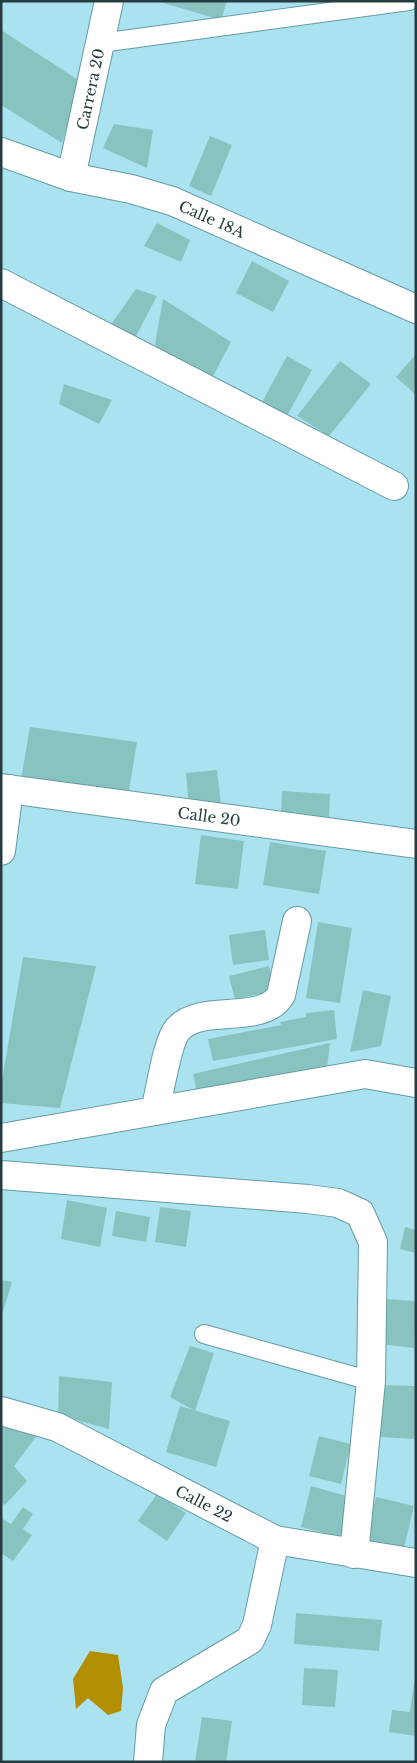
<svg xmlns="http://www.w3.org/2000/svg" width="417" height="1763" font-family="'Libre Baskerville',serif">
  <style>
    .forest { fill: #b28f00 }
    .building { fill: #89c3c0 }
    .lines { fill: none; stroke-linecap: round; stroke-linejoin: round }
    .service-casing { stroke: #639ba6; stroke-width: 20 }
    .minor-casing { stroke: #639ba6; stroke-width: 30 }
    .service { stroke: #fff; stroke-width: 18 }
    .minor { stroke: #fff; stroke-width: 28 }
    .labels { text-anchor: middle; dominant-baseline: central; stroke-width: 4; stroke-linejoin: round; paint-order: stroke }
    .street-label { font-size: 15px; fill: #253c41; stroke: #b7f1fc }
  </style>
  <rect width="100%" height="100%" fill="#aae3ef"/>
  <!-- forest -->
  <polygon class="forest" points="90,1651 118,1655 123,1688 121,1711 108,1715 88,1698 76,1709 73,1679"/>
  <!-- building -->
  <g class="building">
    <polygon points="157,1 227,1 221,20"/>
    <polygon points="1,30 80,81 62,143 1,105"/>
    <polygon points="114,124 153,130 147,168 103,148"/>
    <polygon points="210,136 232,145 211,196 189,186"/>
    <polygon points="157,223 190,240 181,262 144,246"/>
    <polygon points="252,261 289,281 273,312 236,293"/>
    <polygon points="136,289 157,296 135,338 110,326"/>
    <polygon points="163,299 231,342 213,376 154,350"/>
    <polygon points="416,354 416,395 396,377"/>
    <polygon points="287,356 312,370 287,416 262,402"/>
    <polygon points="340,361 371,384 329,436 297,416"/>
    <polygon points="64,384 112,400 99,424 59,404"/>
    <polygon points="30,727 137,742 128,797 21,779"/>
    <polygon points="217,770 221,804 189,807 186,773"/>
    <polygon points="282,791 330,794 329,817 281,814"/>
    <polygon points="201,835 244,841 238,889 195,884"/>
    <polygon points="270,842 326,851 319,894 263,885"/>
    <polygon points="318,922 352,928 340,1003 306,998"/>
    <polygon points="265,930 269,960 233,965 229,935"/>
    <polygon points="23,957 96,966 60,1108 1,1103 1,1086"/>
    <polygon points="269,966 274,990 235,1000 229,976"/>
    <polygon points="363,990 391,996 381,1046 350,1052"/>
    <polygon points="334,1010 337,1039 213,1061 208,1039 281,1025 280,1022 306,1017 306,1013"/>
    <polygon points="330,1043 327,1068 199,1101 193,1074"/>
    <polygon points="67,1200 107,1208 100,1247 61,1239"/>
    <polygon points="160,1207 191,1211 186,1247 155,1242"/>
    <polygon points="116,1211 150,1217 146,1242 112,1236"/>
    <polygon points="405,1227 416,1230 416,1253 400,1249"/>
    <polygon points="1,1280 12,1282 2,1315 1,1315"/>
    <polygon points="384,1299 416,1301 414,1348 380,1344"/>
    <polygon points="190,1346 214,1353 195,1411 170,1397"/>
    <polygon points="59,1376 112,1382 109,1429 58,1415"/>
    <polygon points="381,1385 416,1386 416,1439 380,1437"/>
    <polygon points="180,1406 230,1421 216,1467 166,1452"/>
    <polygon points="1,1422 38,1434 14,1466 27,1481 5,1505 1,1502"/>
    <polygon points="319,1436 351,1444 341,1484 309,1476"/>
    <polygon points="311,1486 350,1497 340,1537 301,1527"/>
    <polygon points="157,1494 186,1513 167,1541 138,1521"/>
    <polygon points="376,1497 414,1506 403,1552 364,1541"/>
    <polygon points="23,1507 33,1514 23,1529 32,1535 13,1561 1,1553 1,1518 11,1524"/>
    <polygon points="296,1613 382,1620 379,1651 294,1644"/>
    <polygon points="304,1668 338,1670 335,1707 302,1705"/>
    <polygon points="414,1683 416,1684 416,1736 389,1732 392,1710 410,1712"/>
    <polygon points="202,1717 232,1721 226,1762 195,1762"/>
  </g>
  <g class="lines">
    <!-- service casing -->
    <g class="service-casing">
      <g id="service">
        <polyline points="101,43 409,1"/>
        <polyline points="204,1334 371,1381"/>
      </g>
    </g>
    <!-- minor casing -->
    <g class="minor-casing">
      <g id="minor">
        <path id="s1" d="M1 152 71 177 131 189 172 201 416 309"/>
        <path id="s2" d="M71 177 109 1"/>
        <polyline points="1,283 394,486"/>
        <path id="s3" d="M1 788 416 844"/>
        <polyline points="1,851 9,789"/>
        <path d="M155 1111C160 1092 167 1041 178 1029 201 1003 262 1026 281 995L297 921"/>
        <polyline points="1,1138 365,1074 416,1083"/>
        <polyline points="1,1175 308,1199 338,1203 360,1213 373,1242 371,1381 354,1554"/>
        <path id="s4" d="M1 1411 57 1427 275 1540 416 1563"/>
        <polyline points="148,1762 151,1725 164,1691 250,1640 257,1625 275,1540"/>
      </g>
    </g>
    <!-- service -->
    <use href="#service" class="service"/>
    <!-- minor -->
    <use href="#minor" class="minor"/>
  </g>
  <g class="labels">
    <!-- street labels -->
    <g class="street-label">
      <text stroke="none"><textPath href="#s2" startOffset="90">Carrera 20</textPath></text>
      <text stroke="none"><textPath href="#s1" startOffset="222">Calle 18A</textPath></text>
      <text stroke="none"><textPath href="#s3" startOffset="210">Calle 20</textPath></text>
      <text stroke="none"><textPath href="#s4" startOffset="224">Calle 22</textPath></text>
    </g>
  </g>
  <!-- border -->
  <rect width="417" height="1763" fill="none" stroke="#253c41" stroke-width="5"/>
</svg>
